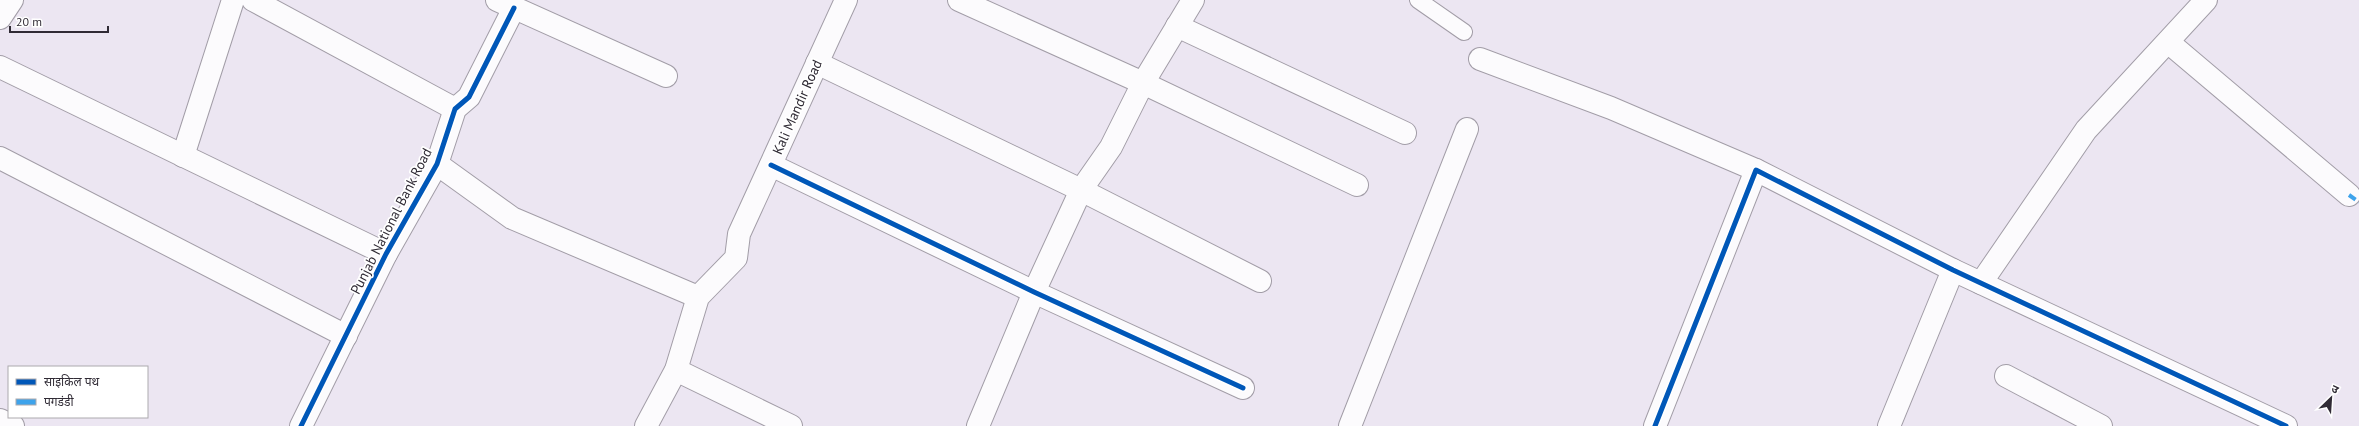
<svg xmlns="http://www.w3.org/2000/svg" width="2359" height="426" font-family="'PT Sans','Noto Sans Devanagari',sans-serif">
  <style>
    .lines { fill: none; stroke-linecap: round; stroke-linejoin: round }
    .lane-casing { stroke: #a29da7; stroke-width: 18 }
    .street-casing { stroke: #a29da7; stroke-width: 24 }
    .lane { stroke: #fcfbfd; stroke-width: 16 }
    .street { stroke: #fcfbfd; stroke-width: 22 }
    .quiet { stroke: #3ea3eb; stroke-width: 4; stroke-dasharray: 8 4; stroke-linecap: butt }
    .cycleway-casing { stroke: #fff; stroke-width: 8 }
    .cycleway { stroke: #0057b8; stroke-width: 5 }
    .labels { text-anchor: middle; dominant-baseline: central; stroke-width: 3.5; stroke-linejoin: round; paint-order: stroke }
    .street-label { font-size: 14px; fill: #302b35; stroke: #fff }
  </style>
  <rect width="100%" height="100%" fill="#ece6f2"/>
  <g class="lines">
    <!-- lane casing -->
    <g class="lane-casing">
      <polyline id="lane" points="1418,0 1464,32"/>
    </g>
    <!-- street casing -->
    <g class="street-casing">
      <g id="street">
        <polyline points="253,0 455,109"/>
        <polyline points="497,0 666,76"/>
        <polyline points="959,0 1143,83 1357,185"/>
        <polyline points="0,18 12,0"/>
        <polyline points="1177,26 1405,133"/>
        <polyline points="2168,42 2349,195"/>
        <polyline points="1480,59 1611,108 1756,170"/>
        <polyline points="817,63 1081,190 1260,281"/>
        <polyline points="0,67 386,254"/>
        <polyline points="183,156 233,0"/>
        <polyline points="0,158 346,336"/>
        <polyline points="437,164 512,218 698,297"/>
        <polyline points="771,165 1034,292 1243,388"/>
        <polyline points="1981,283 2086,130 2206,0"/>
        <polyline points="676,370 791,426"/>
        <polyline points="2006,376 2101,426"/>
        <polyline points="0,420 13,426"/>
        <polyline points="301,426 386,254 437,164 455,109 469,97 514,8"/>
        <polyline points="646,426 676,370 698,297 736,258 739,234 846,0"/>
        <polyline points="978,426 1034,292 1081,190 1111,147 1143,83 1193,0"/>
        <polyline points="1350,426 1467,129"/>
        <polyline points="1655,426 1756,170 1953,270 2286,426"/>
        <polyline points="1889,426 1953,270"/>
      </g>
    </g>
    <!-- lane -->
    <use href="#lane" class="lane"/>
    <!-- street -->
    <use href="#street" class="street"/>
    <!-- quiet -->
    <polyline class="quiet" points="2349,195 2359,202"/>
    <!-- cycleway casing -->
    <g class="cycleway-casing">
      <g id="cycleway">
        <polyline points="771,165 1034,292 1243,388"/>
        <polyline points="301,426 386,254 437,164 455,109 469,97 514,8"/>
        <polyline points="1655,426 1756,170 1953,270 2286,426"/>
      </g>
    </g>
    <!-- cycleway -->
    <use href="#cycleway" class="cycleway"/>
  </g>
  <g class="labels">
    <!-- street labels -->
    <g class="street-label">
      <text transform="translate(797 107) rotate(-66)">Kali Mandir Road</text>
      <text transform="translate(391 221) rotate(-63)">Punjab National Bank Road</text>
    </g>
  </g>
  <!-- legend -->
  <rect x="8" y="366" width="140" height="52" fill="#ffffff" stroke="#acaaae"/>
  <rect x="16" y="379" width="20" height="6" fill="#0057b8" stroke="#acaaae"/>
  <text x="44" y="386" font-size="12" fill="#302b35">साइकिल पथ</text>
  <rect x="16" y="399" width="20" height="6" fill="#3ea3eb" stroke="#acaaae"/>
  <text x="44" y="406" font-size="12" fill="#302b35">पगडंडी</text>
  <!-- north arrow -->
  <g transform="translate(2331 398) rotate(25)" stroke="#ffffff" stroke-width="3" paint-order="stroke">
  <path d="M0-3L7 15L0 10L-7 15Z" fill="#302b35"/>
  <text y="-6" font-size="11" font-weight="bold" text-anchor="middle" fill="#302b35">उ</text>
  </g>
  <!-- scale -->
  <path d="M10 26v6h98v-6" fill="none" stroke="#302b35" stroke-width="2"/>
  <text x="16" y="26" font-size="12" fill="#302b35" stroke="#ffffff" stroke-width="3" paint-order="stroke">20 m</text>
</svg>
